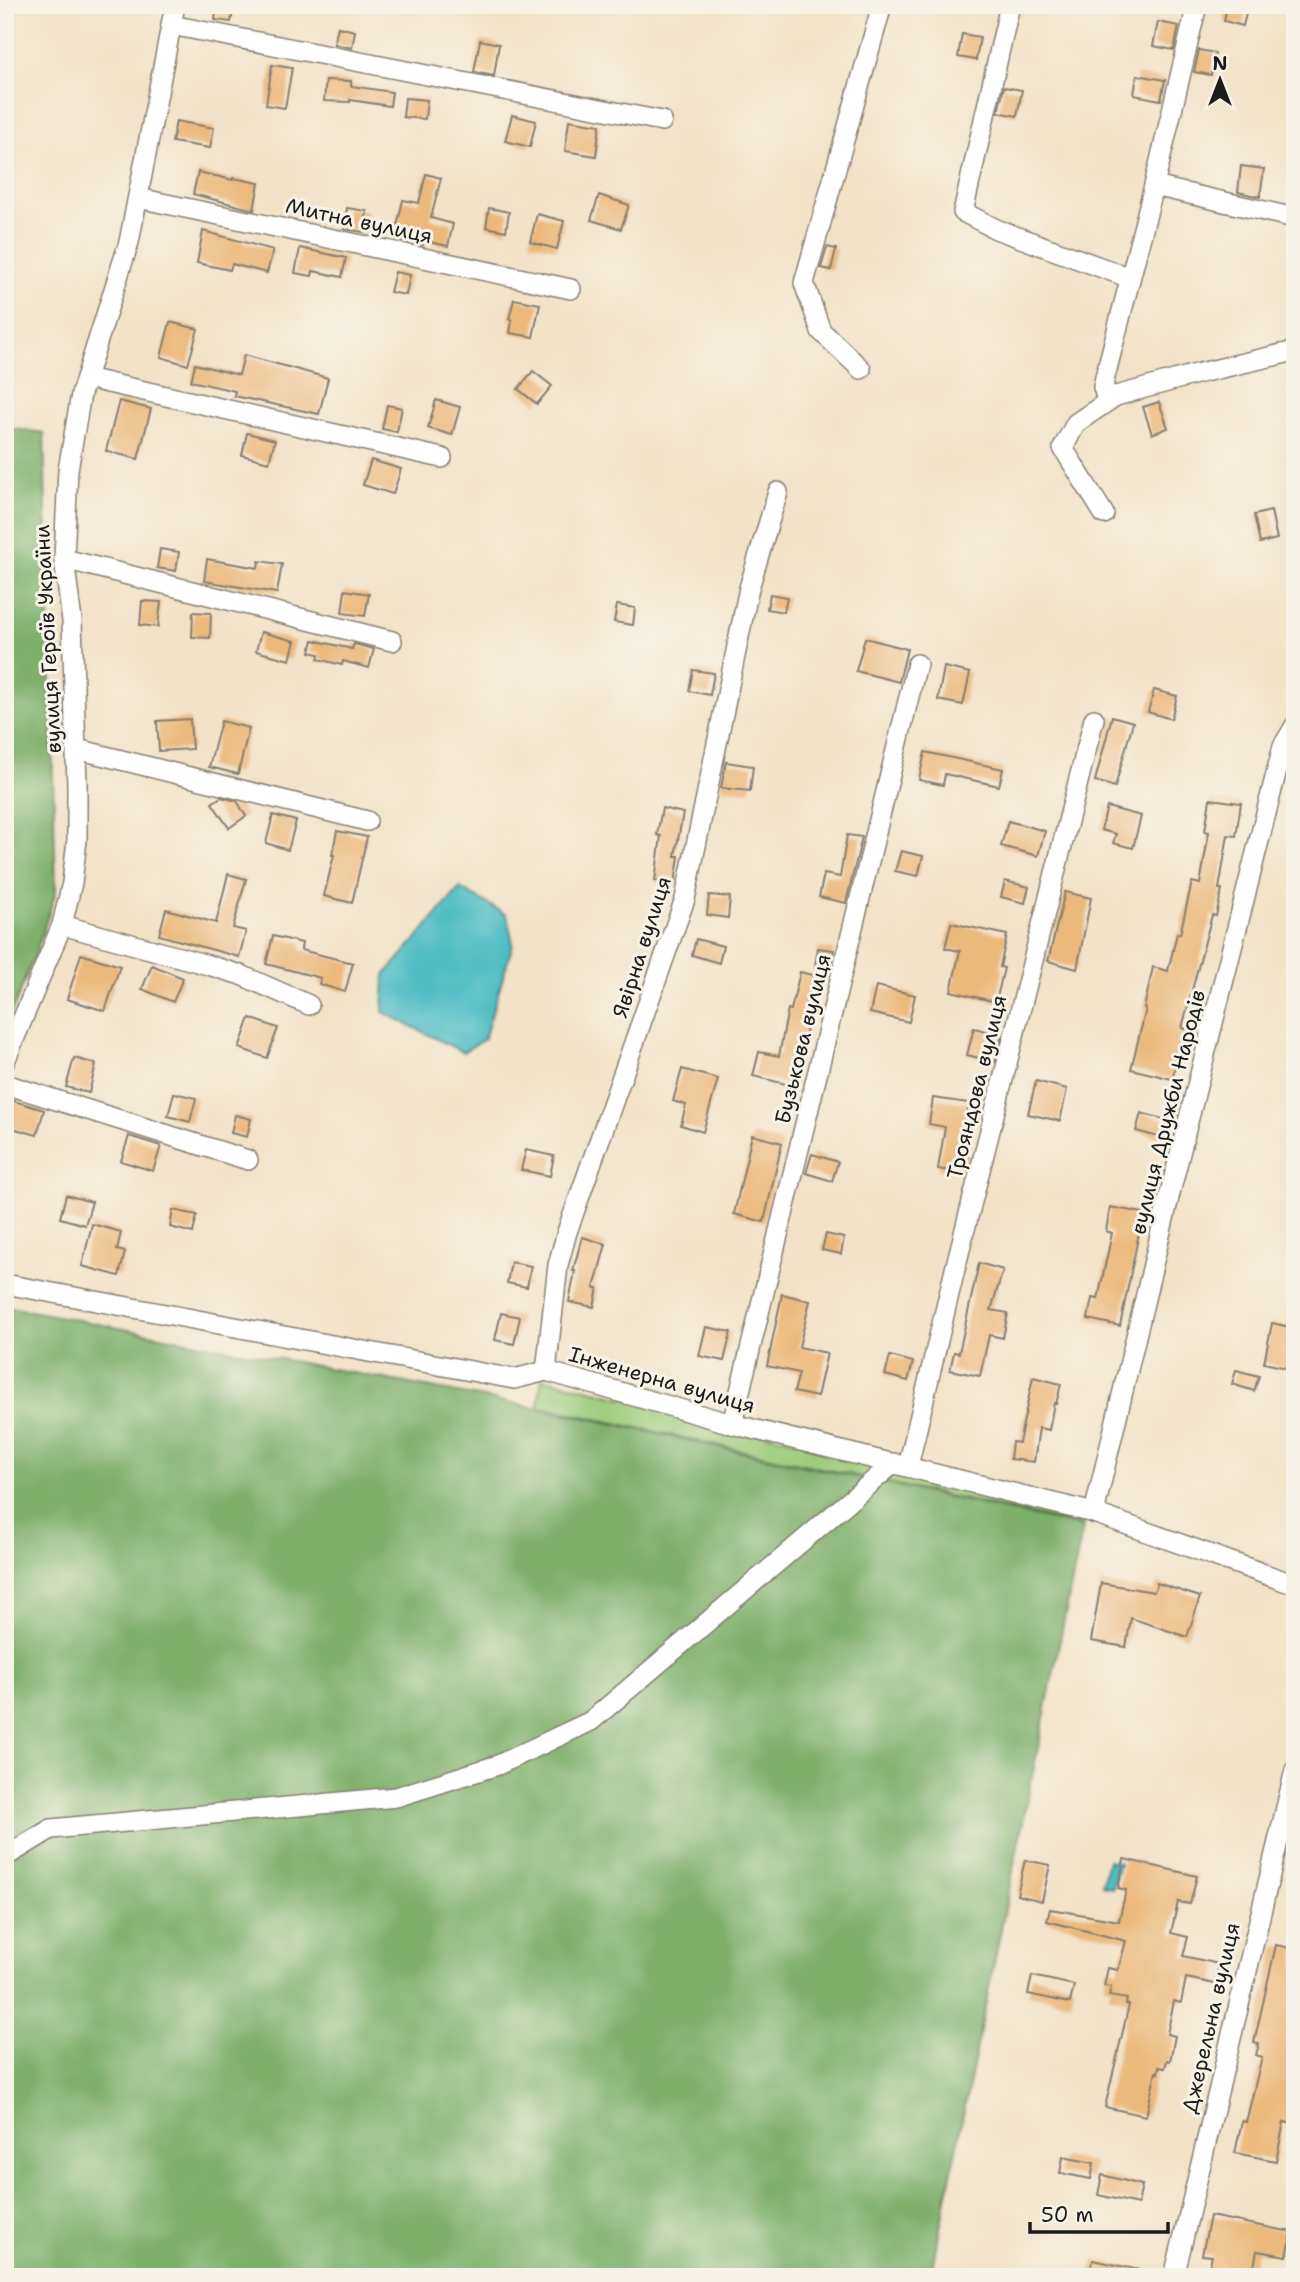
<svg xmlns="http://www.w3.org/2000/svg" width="1300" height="2282" font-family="'Shantell Sans',sans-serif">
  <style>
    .green { fill: #9dcc7a; stroke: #5c744b; stroke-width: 2 }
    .forest { fill: #7eb06a; stroke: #4d6643; stroke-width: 2 }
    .water { fill: #50bec4; stroke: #366d70; stroke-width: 2 }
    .building { fill: #ecb97d }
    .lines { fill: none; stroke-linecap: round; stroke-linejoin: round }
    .minor-casing { stroke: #877f72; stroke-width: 22 }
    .minor { stroke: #fff; stroke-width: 19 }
    .labels { text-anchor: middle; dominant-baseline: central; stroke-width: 6; stroke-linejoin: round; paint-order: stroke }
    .street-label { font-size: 21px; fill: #1c1c1c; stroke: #f7f3e8 }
  </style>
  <rect width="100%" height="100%" fill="#f7f3e8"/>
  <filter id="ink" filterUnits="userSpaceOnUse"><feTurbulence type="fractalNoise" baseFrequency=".0143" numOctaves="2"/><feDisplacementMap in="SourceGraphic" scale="14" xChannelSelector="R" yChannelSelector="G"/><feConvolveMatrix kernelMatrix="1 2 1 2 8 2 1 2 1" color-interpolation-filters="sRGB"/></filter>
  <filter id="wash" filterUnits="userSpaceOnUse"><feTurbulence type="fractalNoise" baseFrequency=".00686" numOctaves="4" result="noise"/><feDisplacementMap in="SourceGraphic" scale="28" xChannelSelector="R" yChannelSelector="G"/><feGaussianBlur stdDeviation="1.57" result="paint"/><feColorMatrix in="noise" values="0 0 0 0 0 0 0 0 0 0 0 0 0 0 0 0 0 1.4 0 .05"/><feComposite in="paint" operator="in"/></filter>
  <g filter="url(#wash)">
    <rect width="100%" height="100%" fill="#f2e2c7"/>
    <!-- green -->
    <polygon class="green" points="542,1378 1086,1513 1083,1525 538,1406"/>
    <!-- forest -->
    <g class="forest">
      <polygon points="5,428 44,433 56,891 37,950 5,1029"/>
      <polygon points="5,1306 582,1417 1083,1527 930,2277 5,2277"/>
    </g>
    <!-- water -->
    <g class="water">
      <polygon points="460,888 507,915 513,944 484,1039 463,1052 383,1012 385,975"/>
      <polygon points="1108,1860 1119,1863 1112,1888 1102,1885"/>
    </g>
    <g id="blocks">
      <!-- building -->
      <g class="building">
        <polygon points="217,5 234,5 231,22 215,20"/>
        <polygon points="1227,5 1248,5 1243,26 1224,21"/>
        <polygon points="1158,22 1179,26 1174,50 1153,46"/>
        <polygon points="338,27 355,31 352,48 334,44"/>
        <polygon points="962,34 980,37 976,60 958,57"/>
        <polygon points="480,40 499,44 494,76 474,72"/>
        <polygon points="1199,50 1215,53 1211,75 1194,72"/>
        <polygon points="272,65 292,68 285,108 266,105"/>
        <polygon points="1137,75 1165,80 1161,100 1134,95"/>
        <polygon points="326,80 351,81 351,86 392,92 390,106 350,100 350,102 324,101"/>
        <polygon points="1004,87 1022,90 1017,116 998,112"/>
        <polygon points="405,98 427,100 425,119 403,117"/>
        <polygon points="512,115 536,121 530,147 505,141"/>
        <polygon points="569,120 600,125 596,156 565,151"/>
        <polygon points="176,121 214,128 210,148 172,142"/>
        <polygon points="1241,166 1264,169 1260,197 1238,192"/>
        <polygon points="198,172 233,180 233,178 259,183 254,210 193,194"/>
        <polygon points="426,174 441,178 431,218 453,224 448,246 424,241 423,245 394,239 403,200 419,203"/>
        <polygon points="599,195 629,205 621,229 591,220"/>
        <polygon points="347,208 367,211 364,232 344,229"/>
        <polygon points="489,208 509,212 506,231 486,227"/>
        <polygon points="537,214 564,221 557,249 530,242"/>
        <polygon points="203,231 273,250 267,273 232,264 230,270 197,263"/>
        <polygon points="827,247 836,249 831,270 821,268"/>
        <polygon points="300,248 346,258 342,277 313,271 312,276 295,273"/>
        <polygon points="395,272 410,275 406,295 390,292"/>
        <polygon points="514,299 540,304 533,337 510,333 512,320 509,319"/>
        <polygon points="170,322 198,329 188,365 161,357"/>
        <polygon points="244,355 328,378 319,414 234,396 235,391 191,381 195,364 239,375"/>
        <polygon points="533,371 552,386 537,404 518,389"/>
        <polygon points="436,400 460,407 452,435 428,428"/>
        <polygon points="119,401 151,409 138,459 106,451"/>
        <polygon points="1159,402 1168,428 1152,434 1143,407"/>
        <polygon points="387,405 402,408 397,432 382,429"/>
        <polygon points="247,433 275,440 269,462 242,455"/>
        <polygon points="371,460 401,469 393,494 363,485"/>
        <polygon points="1271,511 1277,539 1260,543 1254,515"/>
        <polygon points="160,549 179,552 176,571 157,568"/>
        <polygon points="207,559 258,568 259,561 282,564 277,593 204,581"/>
        <polygon points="345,590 369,594 365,616 342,613"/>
        <polygon points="770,594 787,597 784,612 767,609"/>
        <polygon points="142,601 161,602 158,627 140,625"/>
        <polygon points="617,605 635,608 633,625 614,622"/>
        <polygon points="193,612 211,613 210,638 192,637"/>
        <polygon points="261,632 295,641 290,660 256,651"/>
        <polygon points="865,638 907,649 899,682 856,671"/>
        <polygon points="313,640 352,649 354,644 374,649 369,668 343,661 342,665 318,659 319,654 310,652"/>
        <polygon points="944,667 970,673 963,705 938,700"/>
        <polygon points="693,670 714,673 710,695 689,691"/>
        <polygon points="1154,690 1177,696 1171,719 1148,712"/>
        <polygon points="1112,716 1133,722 1115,787 1095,781"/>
        <polygon points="190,719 192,749 159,751 157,721"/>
        <polygon points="221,721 249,728 238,774 209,767"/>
        <polygon points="925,752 1003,769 999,786 945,774 943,785 919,780"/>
        <polygon points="726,762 753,766 750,791 721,788"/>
        <polygon points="221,797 237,801 246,816 229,828 212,803"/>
        <polygon points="1210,799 1241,803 1236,836 1228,835 1219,889 1222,889 1216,916 1212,915 1182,1028 1195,1031 1188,1061 1178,1058 1172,1079 1131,1069 1146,1009 1144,1008 1153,967 1168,971 1177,933 1180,934 1192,882 1200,884 1209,832 1205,831"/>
        <polygon points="1107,807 1141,816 1133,848 1113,843 1116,834 1101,830"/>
        <polygon points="662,808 683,813 675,856 679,856 675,884 655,881 661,836 657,835"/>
        <polygon points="273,815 296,821 288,850 266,843"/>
        <polygon points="1008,821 1045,831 1038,856 1001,846"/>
        <polygon points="337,831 367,837 352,903 324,896 334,855 332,855"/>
        <polygon points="847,835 862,837 846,903 819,897 824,874 840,877"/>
        <polygon points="901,851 923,856 918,876 895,871"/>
        <polygon points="228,874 246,879 233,928 246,931 239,957 159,935 166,909 216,923"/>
        <polygon points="1005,881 1029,887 1025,903 1001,897"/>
        <polygon points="1065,892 1091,898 1077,969 1048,961"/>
        <polygon points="709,895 730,897 728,918 707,915"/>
        <polygon points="951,923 1007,935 1000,967 1004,968 996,1002 951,991 960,951 945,948"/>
        <polygon points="273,936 302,943 301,950 353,963 345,992 319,984 321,978 266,964"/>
        <polygon points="696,939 723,946 719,963 692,955"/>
        <polygon points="818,948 834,950 830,969 815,967"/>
        <polygon points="81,954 120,966 105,1011 67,999"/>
        <polygon points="152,965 183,978 173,1002 142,989"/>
        <polygon points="800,972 821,977 816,996 814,996 794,1086 753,1076 759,1052 779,1056 788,1009 791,1010"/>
        <polygon points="876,986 915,995 909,1022 870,1013"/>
        <polygon points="250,1018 278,1028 267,1058 239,1048"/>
        <polygon points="974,1028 1002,1035 995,1062 967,1055"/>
        <polygon points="74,1058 96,1064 89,1093 66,1087"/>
        <polygon points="682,1069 718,1079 703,1132 681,1125 686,1105 673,1101"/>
        <polygon points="1036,1081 1067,1089 1060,1121 1028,1114"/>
        <polygon points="174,1093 196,1098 190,1122 168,1116"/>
        <polygon points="933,1098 969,1103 961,1154 968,1155 965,1174 938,1169 945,1127 929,1124"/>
        <polygon points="11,1100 44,1110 37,1135 5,1126"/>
        <polygon points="1141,1113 1170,1121 1166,1139 1136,1131"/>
        <polygon points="235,1115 251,1119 247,1137 231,1133"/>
        <polygon points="752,1135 782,1143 764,1222 734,1214"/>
        <polygon points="129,1136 161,1146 153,1171 121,1161"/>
        <polygon points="526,1150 554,1156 550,1176 521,1170"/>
        <polygon points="812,1154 838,1162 832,1181 806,1173"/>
        <polygon points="66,1195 92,1202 85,1225 60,1218"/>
        <polygon points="1110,1207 1143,1213 1120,1326 1088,1319 1092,1298 1098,1299 1112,1233 1106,1231"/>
        <polygon points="173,1210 197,1215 193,1233 170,1227"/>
        <polygon points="92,1224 121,1232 117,1250 125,1252 119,1276 82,1266"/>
        <polygon points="826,1234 844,1238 841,1254 822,1250"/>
        <polygon points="582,1237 606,1244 594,1288 598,1288 594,1307 569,1302 575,1271 573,1271"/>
        <polygon points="511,1262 531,1266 527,1287 507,1283"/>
        <polygon points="979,1263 1003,1270 991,1310 1008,1313 1003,1338 989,1335 980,1376 950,1370 954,1352 959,1353"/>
        <polygon points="782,1294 810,1301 799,1347 827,1353 817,1397 794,1392 799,1373 767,1366"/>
        <polygon points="501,1313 520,1317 514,1344 495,1340"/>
        <polygon points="1272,1323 1295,1328 1295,1370 1264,1363"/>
        <polygon points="706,1327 731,1332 724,1361 699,1356"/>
        <polygon points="890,1356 913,1362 908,1381 885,1375"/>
        <polygon points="1236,1370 1259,1376 1254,1391 1232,1384"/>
        <polygon points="1033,1377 1061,1384 1056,1404 1054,1403 1049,1430 1039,1428 1034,1462 1010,1459 1012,1442 1019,1443"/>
        <polygon points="1101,1583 1154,1592 1157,1583 1200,1597 1187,1637 1131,1618 1126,1647 1091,1641"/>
        <polygon points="1124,1859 1197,1876 1190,1904 1178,1902 1171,1933 1188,1937 1183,1956 1219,1964 1215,1984 1186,1978 1181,2003 1174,2001 1167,2034 1175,2036 1170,2061 1167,2060 1165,2068 1159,2067 1158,2073 1156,2072 1146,2116 1105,2107 1129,2005 1126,2004 1127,1999 1109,1996 1111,1987 1104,1986 1108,1968 1118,1970 1126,1941 1047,1921 1050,1909 1119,1921 1126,1890 1118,1888"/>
        <polygon points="1025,1860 1050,1865 1042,1901 1017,1895"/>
        <polygon points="1276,1945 1295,1949 1295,2124 1284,2122 1276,2161 1235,2153 1242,2121 1246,2122 1262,2057 1256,2055 1259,2044 1254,2043"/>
        <polygon points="1032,1976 1074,1985 1070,2003 1028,1994"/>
        <polygon points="1063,2157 1094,2163 1091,2179 1060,2173"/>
        <polygon points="1102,2175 1142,2185 1138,2204 1098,2195"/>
        <polygon points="1210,2216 1292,2232 1287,2256 1257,2251 1252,2277 1207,2277 1212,2256 1202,2255"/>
        <polygon points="1093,2260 1140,2270 1140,2277 1090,2277"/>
      </g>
    </g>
  </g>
  <g filter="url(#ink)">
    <use href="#blocks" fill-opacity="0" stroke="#877f72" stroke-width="2"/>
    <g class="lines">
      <!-- minor casing -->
      <g class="minor-casing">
        <g id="minor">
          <polyline points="1010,5 963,212 996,229 1130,278"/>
          <polyline points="1197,5 1154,186 1105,377 1103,387 1105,394 1116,396 1200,373 1295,351"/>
          <polyline points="171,25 662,121"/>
          <polyline points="1154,186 1295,218"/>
          <polyline points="138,198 571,289"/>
          <polyline points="861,369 821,331 804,283 882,5"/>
          <polyline points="86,378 442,458"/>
          <polyline points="1104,514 1063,448 1076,423 1116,396"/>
          <polyline points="64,559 392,641"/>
          <polyline points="77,749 367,821"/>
          <polyline points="62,925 208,965 241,975 309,1005"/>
          <polyline points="5,1061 62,925 72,883 77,840 77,786 72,621 64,559 68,470 81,394 129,242 175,5"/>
          <polyline points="5,1084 248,1160"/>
          <polyline points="5,1284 514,1379 546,1371 732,1424 1094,1513 1287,1582 1295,1582"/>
          <polyline points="546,1371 558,1265 567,1232 685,899 749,588 778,492"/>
          <polyline points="732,1424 917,664"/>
          <polyline points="908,1466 956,1265 1094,719"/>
          <polyline points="1094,1513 1172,1185 1283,746 1295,726"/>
          <polyline points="5,1857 51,1829 396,1797 498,1765 591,1721 894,1463"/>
          <polyline points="1174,2277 1295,1770"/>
        </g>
      </g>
      <!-- minor -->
      <use href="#minor" class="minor"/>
    </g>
  </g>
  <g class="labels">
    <!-- street labels -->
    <g class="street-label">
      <text transform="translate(359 221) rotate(12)">Митна вулиця</text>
      <text transform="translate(48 639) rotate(-93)">вулиця Героїв України</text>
      <text transform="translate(642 947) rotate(-72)">Явірна вулиця</text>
      <text transform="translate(803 1039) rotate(-76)">Бузькова вулиця</text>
      <text transform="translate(977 1087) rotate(-76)">Трояндова вулиця</text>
      <text transform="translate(1168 1112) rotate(-76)">вулиця Дружби Народів</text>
      <text transform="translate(662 1380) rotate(16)">Інженерна вулиця</text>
      <text transform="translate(1211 2018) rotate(-77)">Джерельна вулиця</text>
    </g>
  </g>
  <!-- margin -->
  <rect width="1300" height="2282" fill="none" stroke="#f7f3e8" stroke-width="28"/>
  <!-- north arrow -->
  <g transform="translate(1220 80)" stroke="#f7f3e8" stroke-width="5" paint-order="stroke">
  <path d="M0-5L12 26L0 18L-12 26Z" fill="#1c1c1c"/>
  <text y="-10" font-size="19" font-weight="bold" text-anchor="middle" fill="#1c1c1c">N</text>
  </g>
  <!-- scale -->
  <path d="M1030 2222v10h138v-10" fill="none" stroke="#1c1c1c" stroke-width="3.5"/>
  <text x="1041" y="2222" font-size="21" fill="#1c1c1c" stroke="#f7f3e8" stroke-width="5" paint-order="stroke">50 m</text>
</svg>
